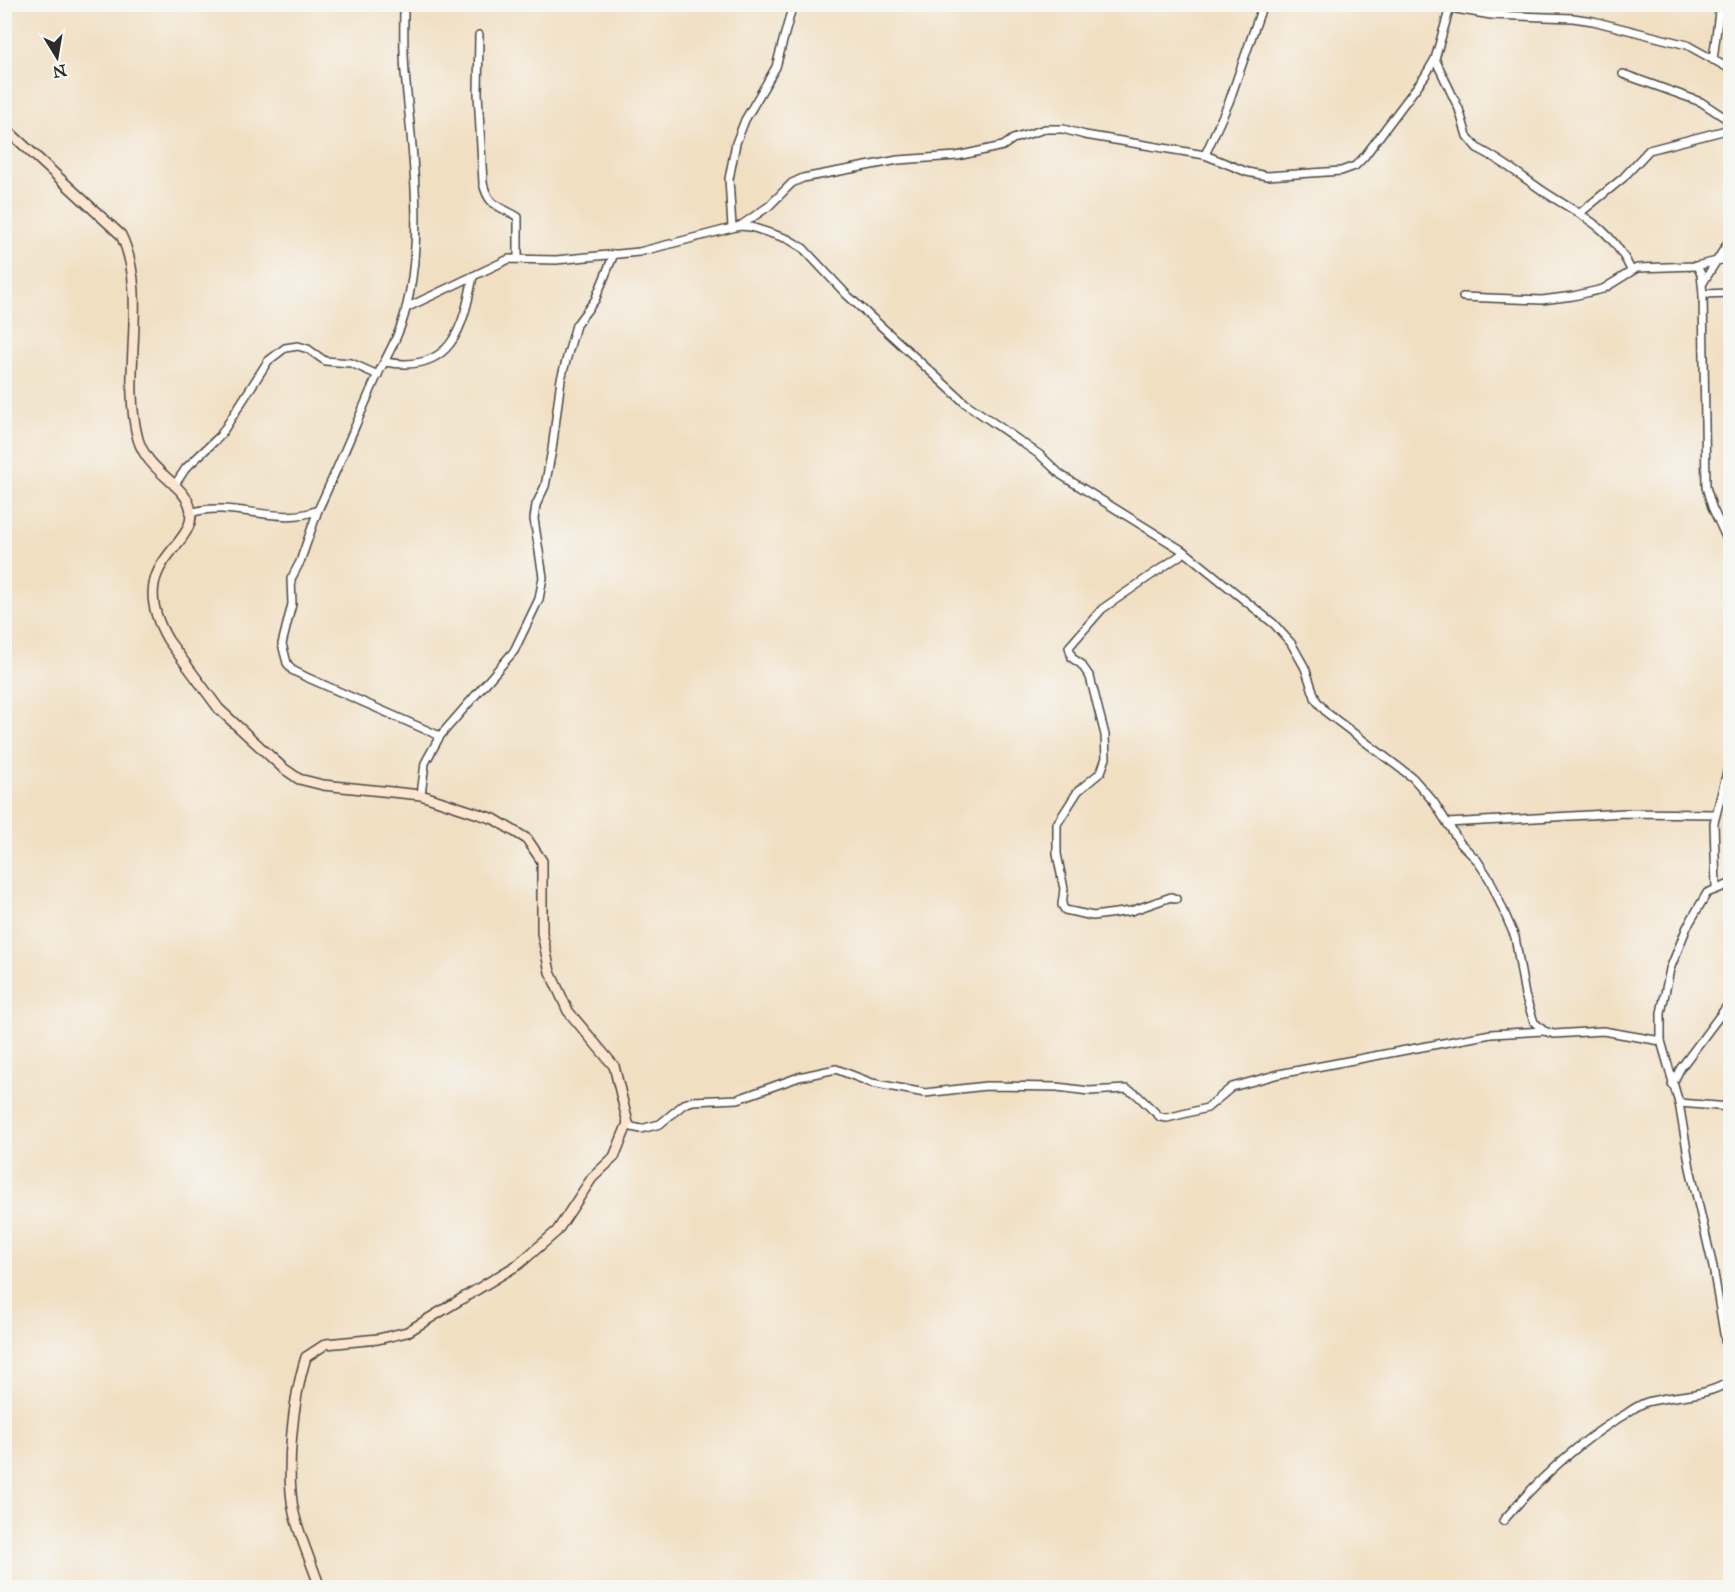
<svg xmlns="http://www.w3.org/2000/svg" width="1735" height="1592" font-family="'IM FELL Great Primer',serif">
  <style>
    .lines { fill: none; stroke-linecap: round; stroke-linejoin: round }
    .street-casing { stroke: #494642; stroke-width: 10 }
    .secondary-casing { stroke: #494642; stroke-width: 12 }
    .street { stroke: #fff; stroke-width: 7 }
    .secondary { stroke: #fce5cf; stroke-width: 9 }
  </style>
  <rect width="100%" height="100%" fill="#f6f6f2"/>
  <filter id="ink" filterUnits="userSpaceOnUse"><feTurbulence type="fractalNoise" baseFrequency=".0167" numOctaves="2"/><feDisplacementMap in="SourceGraphic" scale="12" xChannelSelector="R" yChannelSelector="G"/><feConvolveMatrix kernelMatrix="1 2 1 2 8 2 1 2 1" color-interpolation-filters="sRGB"/></filter>
  <filter id="wash" filterUnits="userSpaceOnUse"><feTurbulence type="fractalNoise" baseFrequency=".008" numOctaves="4" result="noise"/><feDisplacementMap in="SourceGraphic" scale="24" xChannelSelector="R" yChannelSelector="G"/><feGaussianBlur stdDeviation="1.35" result="paint"/><feColorMatrix in="noise" values="0 0 0 0 0 0 0 0 0 0 0 0 0 0 0 0 0 1.4 0 .05"/><feComposite in="paint" operator="in"/></filter>
  <g filter="url(#wash)">
    <rect width="100%" height="100%" fill="#f1dfc2"/>
  </g>
  <g filter="url(#ink)">
    <g class="lines">
      <!-- street casing -->
      <g class="street-casing">
        <g id="street">
          <polyline points="1450,8 1491,15 1573,18 1593,21 1687,45 1730,69"/>
          <path d="M479 35 478 93 483 183C489 208 499 205 518 217V258"/>
          <path d="M1435 59 1459 109 1467 136 1477 148C1500 159 1521 176 1543 191 1582 217 1609 224 1631 270"/>
          <polyline points="1713,60 1720,4"/>
          <polyline points="1623,74 1701,102 1730,121"/>
          <polyline points="1205,155 1229,102 1263,4"/>
          <polyline points="1580,213 1623,178 1649,150 1730,129"/>
          <polyline points="740,226 769,206 792,183 803,178 898,160 957,156 1003,146 1013,139 1045,129 1063,129 1085,135 1205,155 1247,172 1267,176 1341,171 1355,166 1364,157 1425,76 1435,59 1451,4"/>
          <polyline points="732,227 729,179 736,143 745,120 776,67 793,4"/>
          <polyline points="1697,266 1701,274 1703,294 1706,487 1712,507 1730,546"/>
          <polyline points="1703,283 1730,239"/>
          <polyline points="1703,294 1730,293"/>
          <polyline points="1463,297 1542,300 1573,296 1603,289 1637,268 1696,266 1730,258"/>
          <polyline points="406,308 509,259 556,260 639,252 740,226 751,227 788,239 803,248 847,295 965,403 1040,455 1061,475 1185,552 1274,624 1291,643 1305,668 1316,700 1327,713 1413,778 1433,801 1460,843 1477,860 1490,880 1515,937 1525,995 1534,1022 1544,1031 1554,1034 1603,1031 1661,1041"/>
          <path d="M385 362C451 374 463 330 473 276"/>
          <polyline points="174,486 186,468 220,436 268,361 285,348 298,346 308,349 325,361 351,363 378,375"/>
          <polyline points="318,510 300,562 291,579 292,604 282,644 287,663 292,670 306,677 440,736"/>
          <path d="M190 513C231 499 280 527 318 510 339 466 357 421 377 376 388 354 400 334 406 309 425 233 412 150 405 73 403 50 404 27 404 4"/>
          <polyline points="421,795 425,763 440,736 514,651 539,599 543,577 534,519 536,505 545,486 552,450 561,379 576,325 595,300 614,254"/>
          <polyline points="1447,823 1625,813 1715,814"/>
          <polyline points="1730,884 1707,893 1687,927 1670,969 1661,1013 1661,1041 1679,1103 1690,1168 1713,1267 1730,1370"/>
          <polyline points="1716,888 1714,823 1730,760"/>
          <polyline points="1176,899 1171,897 1131,911 1093,916 1065,910 1062,905 1064,889 1057,854 1057,824 1078,791 1101,772 1106,758 1105,735 1090,677 1081,664 1072,658 1069,647 1102,609 1185,552"/>
          <polyline points="1672,1085 1680,1069 1730,1002"/>
          <polyline points="1679,1103 1730,1107"/>
          <polyline points="628,1123 632,1127 641,1129 660,1124 684,1104 693,1101 738,1099 799,1077 836,1069 872,1083 925,1093 986,1086 1057,1087 1089,1091 1126,1089 1136,1094 1160,1117 1167,1118 1207,1108 1232,1087 1279,1074 1491,1034 1544,1031"/>
          <path d="M1503 1521C1536 1482 1575 1445 1619 1418 1628 1413 1637 1405 1647 1402 1675 1394 1705 1398 1730 1381"/>
        </g>
      </g>
      <!-- secondary casing -->
      <g class="secondary-casing">
        <path id="secondary" d="M4 127 121 235C150 296 120 373 138 439 147 471 184 484 190 507 201 548 121 560 168 640L219 709 283 768 299 779 323 785 421 795 494 819 527 839 542 861V933L550 972 568 1011 614 1066 628 1123 614 1157 592 1178 557 1231 519 1264 407 1332 378 1339 326 1344 306 1357C293 1398 285 1471 294 1513 300 1539 312 1563 320 1588"/>
      </g>
      <!-- street -->
      <use href="#street" class="street"/>
      <!-- secondary -->
      <use href="#secondary" class="secondary"/>
    </g>
  </g>
  <!-- margin -->
  <rect width="1735" height="1592" fill="none" stroke="#f6f6f2" stroke-width="24"/>
  <!-- north arrow -->
  <g transform="translate(57 57) rotate(169)" stroke="#f6f6f2" stroke-width="4.5" paint-order="stroke">
  <path d="M0-4.5L10 22L0 15L-10 22Z" fill="#2b2b2b"/>
  <text y="-9" font-size="16" font-weight="bold" text-anchor="middle" fill="#2b2b2b">N</text>
  </g>
</svg>
